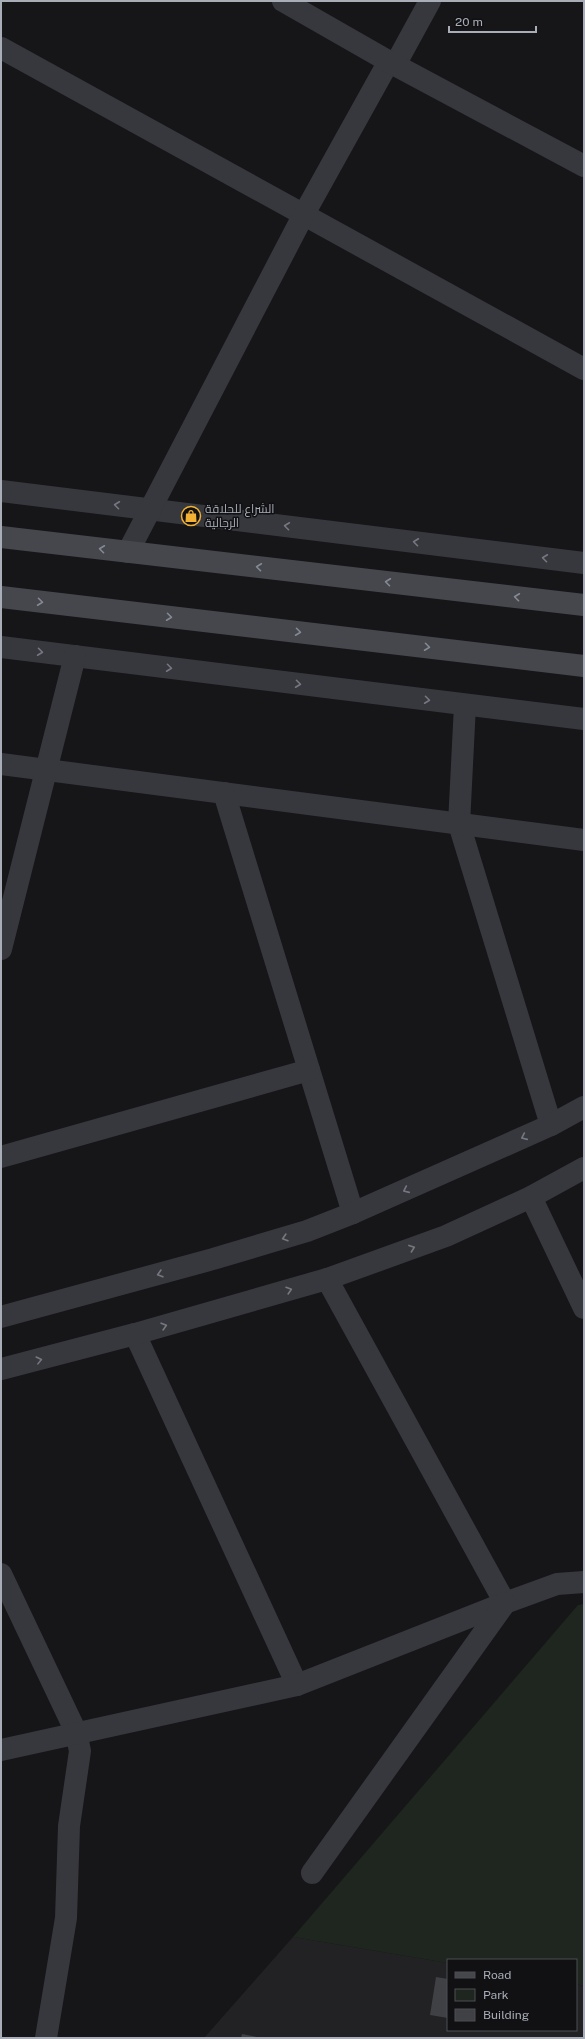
<svg xmlns="http://www.w3.org/2000/svg" width="585" height="2039" font-family="'Public Sans',Cairo,sans-serif">
  <style>
    .built { fill: #222225 }
    .green { fill: #1e261f }
    .building { fill: #404145 }
    .lines { fill: none; stroke-linecap: round; stroke-linejoin: round }
    .minor { stroke: #37383d; stroke-width: 22 }
    .tertiary { stroke: #37383d; stroke-width: 22 }
    .secondary { stroke: #45474d; stroke-width: 22 }
    .oneway { stroke: #757881 }
    .oneway2 { stroke: #858993 }
    .labels { text-anchor: middle; dominant-baseline: central; stroke-width: 3; stroke-linejoin: round; paint-order: stroke }
    .poi-label { font-size: 12px; fill: #a8adb8; stroke: #111113; text-anchor: start }
  </style>
  <rect width="100%" height="100%" fill="#161618"/>
  <!-- built -->
  <polygon class="built" points="293,1937 448,1963 448,2030 576,2030 576,1984 584,1986 584,2038 204,2038"/>
  <!-- green -->
  <polygon class="green" points="584,1604 584,1986 576,1984 576,1960 448,1960 448,1963 293,1937 578,1605"/>
  <!-- building -->
  <g class="building">
    <polygon points="436,1977 448,1979 448,2018 430,2015"/>
    <polygon points="242,2034 257,2037 257,2038 241,2038"/>
  </g>
  <g class="lines">
    <!-- minor -->
    <g class="minor">
      <polyline points="1,48 584,369"/>
      <polyline points="395,65 430,1"/>
      <polyline points="1,491 584,563"/>
      <polyline points="128,552 304,214 389,61"/>
      <polyline points="1,647 584,719"/>
      <polyline points="465,705 459,824 551,1125"/>
      <polyline points="1,764 584,840"/>
      <polyline points="224,793 353,1213"/>
      <polyline points="1,949 75,656"/>
      <polyline points="1,1157 309,1070"/>
      <polyline points="531,1197 584,1308"/>
      <polyline points="327,1279 505,1603"/>
      <polyline points="135,1334 297,1685"/>
      <polyline points="1,1574 76,1732 80,1751 69,1826 66,1918 46,2038"/>
      <polyline points="1,1750 297,1685 505,1603 557,1584 584,1582"/>
      <polyline points="312,1873 505,1603"/>
    </g>
    <!-- tertiary -->
    <g class="tertiary">
      <polyline points="283,1 395,65 584,166"/>
      <polyline points="1,1317 213,1259 307,1231 353,1213 551,1125 584,1107"/>
      <polyline points="1,1369 135,1334 327,1279 446,1236 531,1197 584,1168"/>
    </g>
    <!-- secondary -->
    <g class="secondary">
      <polyline points="1,537 584,605"/>
      <polyline points="1,597 584,666"/>
    </g>
  </g>
  <!-- one-way arrows -->
  <defs><path id="oneway-chevron" d="M-2-3.5L2.5 0L-2 3.5" fill="none" stroke-width="1.6" stroke-linecap="round" stroke-linejoin="round"/></defs>
  <g class="oneway">
    <use href="#oneway-chevron" transform="translate(117 505) rotate(-173)"/>
    <use href="#oneway-chevron" transform="translate(287 526) rotate(-173)"/>
    <use href="#oneway-chevron" transform="translate(416 542) rotate(-173)"/>
    <use href="#oneway-chevron" transform="translate(545 558) rotate(-173)"/>
    <use href="#oneway-chevron" transform="translate(40 652) rotate(7)"/>
    <use href="#oneway-chevron" transform="translate(169 668) rotate(7)"/>
    <use href="#oneway-chevron" transform="translate(298 684) rotate(7)"/>
    <use href="#oneway-chevron" transform="translate(427 700) rotate(7)"/>
    <use href="#oneway-chevron" transform="translate(524 1137) rotate(156)"/>
    <use href="#oneway-chevron" transform="translate(406 1190) rotate(156)"/>
    <use href="#oneway-chevron" transform="translate(285 1238) rotate(163)"/>
    <use href="#oneway-chevron" transform="translate(412 1248) rotate(-20)"/>
    <use href="#oneway-chevron" transform="translate(160 1274) rotate(164)"/>
    <use href="#oneway-chevron" transform="translate(289 1290) rotate(-17)"/>
    <use href="#oneway-chevron" transform="translate(164 1326) rotate(-16)"/>
    <use href="#oneway-chevron" transform="translate(39 1360) rotate(-14)"/>
  </g>
  <g class="oneway2">
    <use href="#oneway-chevron" transform="translate(102 549) rotate(-173)"/>
    <use href="#oneway-chevron" transform="translate(259 567) rotate(-173)"/>
    <use href="#oneway-chevron" transform="translate(388 582) rotate(-173)"/>
    <use href="#oneway-chevron" transform="translate(517 597) rotate(-173)"/>
    <use href="#oneway-chevron" transform="translate(40 602) rotate(7)"/>
    <use href="#oneway-chevron" transform="translate(169 617) rotate(7)"/>
    <use href="#oneway-chevron" transform="translate(298 632) rotate(7)"/>
    <use href="#oneway-chevron" transform="translate(427 647) rotate(7)"/>
  </g>
  <!-- icons -->
  <defs>
    <g id="shop-ring" transform="scale(1)"><circle r="9.5" fill="#111113" stroke="#f2b134" stroke-width="1.5"/><path d="M-5-2.5h2.3a2.7 3.5 0 0 1 5.4 0H5L5.5 6h-11ZM-1.5-2.5h3a1.5 2.3 0 0 0-3 0Z" fill="#f2b134"/></g>
  </defs>
  <g fill-rule="evenodd">
    <use href="#shop-ring" x="191" y="516"/>
  </g>
  <g class="labels">
    <!-- poi labels -->
    <g class="poi-label">
      <text x="205" y="509">الشراع للحلاقة<tspan x="205" dy="14">الرجالية</tspan></text>
    </g>
  </g>
  <!-- border -->
  <rect width="585" height="2039" fill="none" stroke="#a8adb8" stroke-width="4"/>
  <!-- legend -->
  <rect x="447" y="1959" width="130" height="72" fill="#111113" stroke="#4d4f55"/>
  <rect x="455" y="1972" width="20" height="6" fill="#45474d" stroke="#4d4f55"/>
  <text x="483" y="1979" font-size="12" fill="#a8adb8">Road</text>
  <rect x="455" y="1989" width="20" height="12" fill="#1e261f" stroke="#4d4f55"/>
  <text x="483" y="1999" font-size="12" fill="#a8adb8">Park</text>
  <rect x="455" y="2009" width="20" height="12" fill="#404145" stroke="#4d4f55"/>
  <text x="483" y="2019" font-size="12" fill="#a8adb8">Building</text>
  <!-- scale -->
  <path d="M449 26v6h87v-6" fill="none" stroke="#a8adb8" stroke-width="2"/>
  <text x="455" y="26" font-size="12" fill="#a8adb8" stroke="#111113" stroke-width="3" paint-order="stroke">20 m</text>
</svg>
